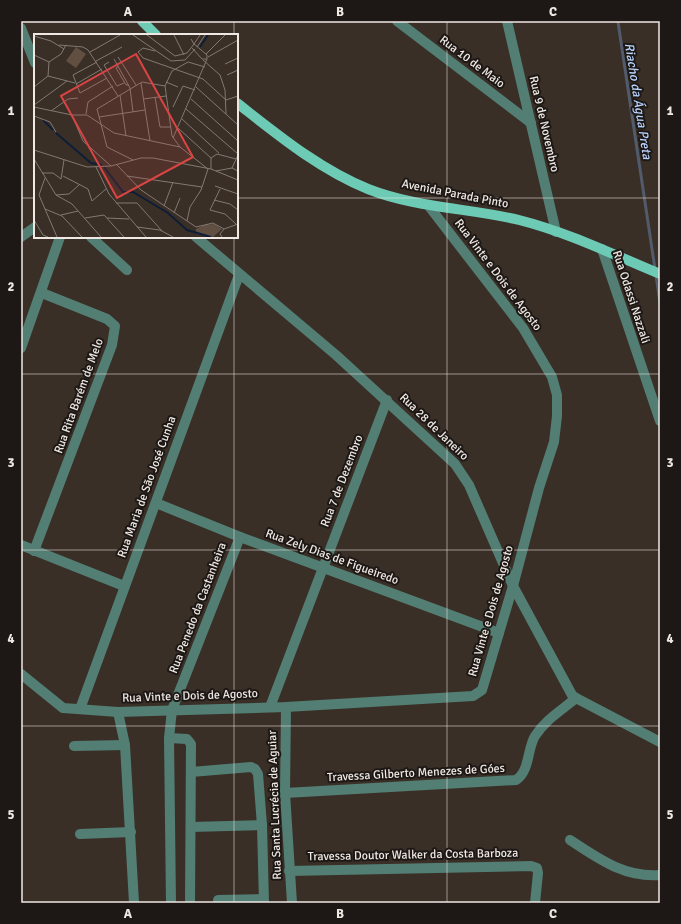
<svg xmlns="http://www.w3.org/2000/svg" width="681" height="924" font-family="Signika,sans-serif">
  <style>
    .lines { fill: none; stroke-linecap: round; stroke-linejoin: round }
    .stream { stroke: #525b6b; stroke-width: 3 }
    .minor { stroke: #537e74; stroke-width: 10 }
    .major { stroke: #6dcbb5; stroke-width: 10 }
    .grid { fill: none; stroke: #efe8e3; stroke-width: 1; stroke-opacity: 0.55 }
    .labels { text-anchor: middle; dominant-baseline: central; stroke-width: 4; stroke-linejoin: round; paint-order: stroke }
    .street-label { font-size: 12px; fill: #efe8e3; stroke: #1d1815 }
    .water-label { font-size: 13px; font-style: italic; fill: #b8d4fe; stroke: #1d1815 }
    .inset-river { fill: none; stroke: #0e1e37; stroke-width: 2 }
    .inset-road { fill: none; stroke: #827972; stroke-width: 1 }
    .view { fill: #da4544; fill-opacity: 0.15; stroke: #da4544; stroke-width: 2 }
    .inset-edge { fill: none; stroke: #efe8e3; stroke-width: 2 }
    .neatline { fill: none; stroke: #efe8e3; stroke-width: 1.5 }
    .grid-label { font-size: 13px; text-anchor: middle; font-weight: bold; fill: #efe8e3 }
  </style>
  <rect width="100%" height="100%" fill="#392f27"/>
  <g class="lines">
    <!-- stream -->
    <g class="stream">
      <polyline points="616,21 618,22 655,269"/>
      <polyline points="656,275 660,303"/>
    </g>
    <!-- minor -->
    <g class="minor">
      <polyline points="397,21 531,123"/>
      <polyline points="507,21 556,232"/>
      <polyline points="21,28 35,63"/>
      <polyline points="21,237 35,227"/>
      <polyline points="91,237 127,270"/>
      <polyline points="196,237 336,355 455,464 469,485 513,586 572,695 576,698 660,742"/>
      <polyline points="602,249 660,421"/>
      <polyline points="21,348 60,237"/>
      <polyline points="156,503 240,537 499,633"/>
      <polyline points="21,545 124,586"/>
      <polyline points="34,551 112,345 115,326 107,319 42,293"/>
      <polyline points="21,674 63,708 118,712 286,707 473,696 482,690 513,586 539,488 554,442 557,416 557,395 552,377 523,328 428,205"/>
      <polyline points="270,707 387,400"/>
      <polyline points="286,707 285,793 292,903"/>
      <polyline points="80,709 239,275"/>
      <polyline points="118,712 125,745 134,903"/>
      <polyline points="169,738 187,739 191,744 190,903"/>
      <polyline points="74,746 125,745"/>
      <polyline points="191,772 251,767 255,769 258,774 262,825 264,903"/>
      <path d="M285 793 516 780C530 771 527 749 535 736 545 720 562 710 576 698"/>
      <polyline points="191,827 262,825"/>
      <polyline points="80,834 131,832"/>
      <path d="M570 840C598 858 624 878 660 875"/>
      <polyline points="289,871 531,866 537,868 538,873 535,903"/>
      <polyline points="218,900 263,899"/>
      <polyline points="171,903 169,738 172,710 240,537"/>
    </g>
    <!-- major -->
    <g class="major">
      <polyline points="142,21 156,35"/>
      <path d="M237 103C278 135 319 169 368 189 416 208 469 208 519 220 567 232 614 255 660 274"/>
    </g>
  </g>
  <!-- grid -->
  <path class="grid" d="M234 21V35M447 21V903M21 198H35M237 198H660M234 237V903M21 374H660M21 550H660M21 726H660"/>
  <g class="labels">
    <!-- street labels -->
    <g class="street-label">
      <text transform="translate(472 62) rotate(37)">Rua 10 de Maio</text>
      <text transform="translate(544 124) rotate(77)">Rua 9 de Novembro</text>
      <text transform="translate(455 194) rotate(11)">Avenida Parada Pinto</text>
      <text transform="translate(498 275) rotate(53)">Rua Vinte e Dois de Agosto</text>
      <text transform="translate(631 297) rotate(72)">Rua Odassi Nazzali</text>
      <text transform="translate(79 396) rotate(-70)">Rua Rita Barém de Melo</text>
      <text transform="translate(434 427) rotate(44)">Rua 28 de Janeiro</text>
      <text transform="translate(342 481) rotate(-69)">Rua 7 de Dezembro</text>
      <text transform="translate(147 487) rotate(-70)">Rua Maria de São José Cunha</text>
      <text transform="translate(332 557) rotate(20)">Rua Zely Dias de Figueiredo</text>
      <text transform="translate(198 608) rotate(-69)">Rua Penedo da Castanheira</text>
      <text transform="translate(491 611) rotate(-74)">Rua Vinte e Dois de Agosto</text>
      <text transform="translate(190 696) rotate(-2)">Rua Vinte e Dois de Agosto</text>
      <text transform="translate(416 773) rotate(-3)">Travessa Gilberto Menezes de Góes</text>
      <text transform="translate(275 805) rotate(-92)">Rua Santa Lucrécia de Aguiar</text>
      <text transform="translate(413 855) rotate(-1)">Travessa Doutor Walker da Costa Barboza</text>
    </g>
    <!-- water labels -->
    <g class="water-label">
      <text transform="translate(638 101) rotate(81)">Riacho da Água Preta</text>
    </g>
  </g>
  <!-- overview -->
  <g transform="translate(34 34)">
    <rect width="204" height="204" fill="#392f27"/>
    <path d="M42 13 52 20 42 34 32 27ZM180 190 188 195 179 203 162 200V195L170 191Z" fill="#614f42"/>
    <path class="inset-river" d="M166 13 174 1M9 86 19 96M22 99 57 129 68 131M70 133 89 158H99L134 179 153 196 177 203"/>
    <path class="inset-road" d="M99 1 137 27 151 26 161 15M113 1 141 22 153 19 160 10 173 21V25H168L158 14M140 1 150 21M0 2 17 7 30 15M157 5 160 10 166 1M25 11 49 13 54 16 84 62M163 13 171 1M121 17 109 14 104 18 109 24 169 45 192 66M56 18 86 1M172 20 191 1M0 21 15 28M84 23 102 51M174 23 204 6M80 25 96 54 99 78M169 26 186 41 191 56 192 80M62 27 88 13M15 28 27 20 32 11M63 28 39 41 46 59 73 44M75 28 70 31 83 52 90 49M191 30 204 24M85 32 82 34 92 51H95M193 41 204 36M14 42 41 49M132 48 144 53M107 49 116 107M42 50 68 35M0 53 14 42 15 28M162 53 204 91M86 61 92 102M121 63 126 93H137M109 65 132 62M157 65 204 107M192 66 204 62M0 71 33 47M0 73 38 81H53L80 99 146 113M139 73 149 52 161 56M152 75 204 120M17 77 34 65 44 64M52 80 54 68 79 52M38 81 49 107 77 132M0 82 16 88 22 98M65 83 111 76M148 85 185 119M144 94 177 124M139 104 173 25M0 116 53 133 77 132 107 124H119L177 135 204 146M0 125 22 161 38 170 67 203M99 126 73 113 63 75 108 48 131 52M83 131 107 156 162 193 179 189 190 195M62 133 75 160 112 203M198 134 204 121M177 135V124L183 120 202 125M182 137 198 134 204 137M8 139H19L27 145 30 126M29 142 54 155 58 167M93 142 168 153M11 144 5 161 23 203M181 152 204 160M186 155 176 176 191 180 202 190M22 161 35 160 46 150M180 166 196 170 204 176M58 167 72 155M82 169H103L128 197M130 172 139 148M11 175 28 182 48 203M140 179 146 164M27 181 44 177M51 184 70 181 90 203M73 184 95 185M0 186 9 201 14 203M153 187 156 173 167 156 174 135 146 113 138 102 131 52 138 37 154 28 171 33M103 193 126 196 139 203M188 203 186 200 190 195 204 190"/>
    <path class="view" d="M102 20 159 123 83 164 27 62Z"/>
    <rect width="204" height="204" class="inset-edge"/>
  </g>
  <!-- border -->
  <rect width="681" height="924" fill="none" stroke="#1d1815" stroke-width="44"/>
  <rect x="22" y="22" width="637" height="880" class="neatline"/>
  <g class="grid-label">
    <text x="128" y="16">A</text>
    <text x="340" y="16">B</text>
    <text x="553" y="16">C</text>
    <text x="11" y="115">1</text>
    <text x="670" y="115">1</text>
    <text x="11" y="291">2</text>
    <text x="670" y="291">2</text>
    <text x="11" y="467">3</text>
    <text x="670" y="467">3</text>
    <text x="11" y="643">4</text>
    <text x="670" y="643">4</text>
    <text x="11" y="819">5</text>
    <text x="670" y="819">5</text>
    <text x="128" y="918">A</text>
    <text x="340" y="918">B</text>
    <text x="553" y="918">C</text>
  </g>
</svg>
